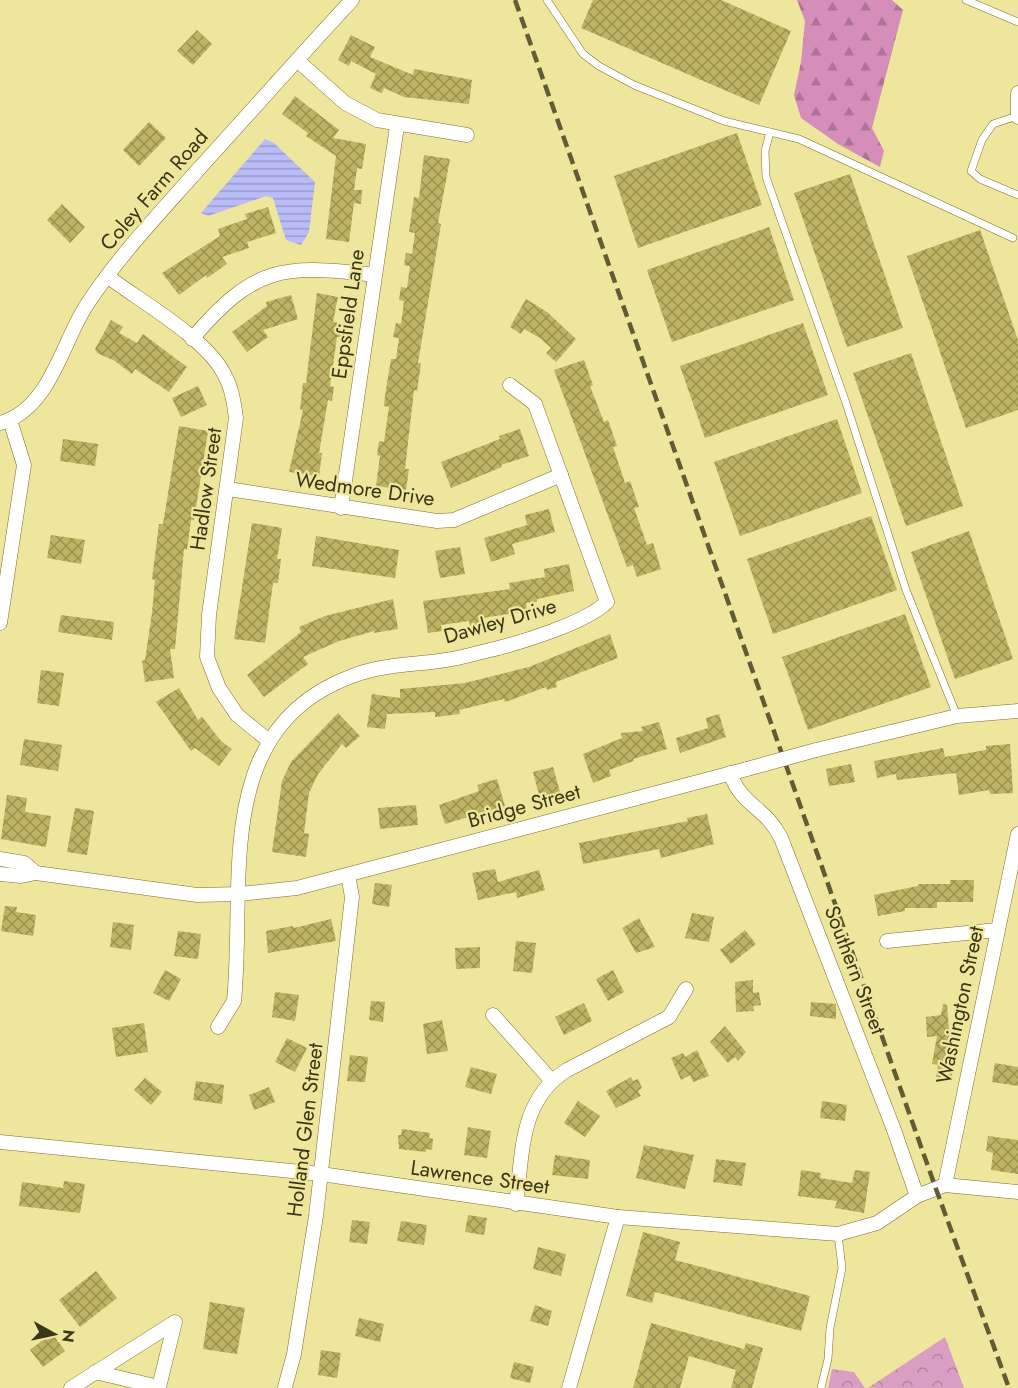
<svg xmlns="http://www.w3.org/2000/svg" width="1018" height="1388" font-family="Jost,sans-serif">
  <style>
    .forest { fill: url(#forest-firs) }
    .park { fill: url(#park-crowns) }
    .water { fill: url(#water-rules) }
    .building { fill: url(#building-cross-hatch) }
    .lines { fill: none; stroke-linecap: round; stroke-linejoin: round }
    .lane-casing { stroke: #797027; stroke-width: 8 }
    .street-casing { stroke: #797027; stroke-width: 15 }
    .lane { stroke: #fff; stroke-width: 7 }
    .street { stroke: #fff; stroke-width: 14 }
    .rail { stroke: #615c34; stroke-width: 4.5; stroke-dasharray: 12 6; stroke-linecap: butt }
    .street-bridge-casing { stroke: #797027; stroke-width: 15; stroke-linecap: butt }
    .street-bridge { stroke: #fff; stroke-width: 14 }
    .labels { text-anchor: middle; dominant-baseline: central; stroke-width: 4.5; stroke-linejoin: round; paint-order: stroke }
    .street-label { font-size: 21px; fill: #3a3618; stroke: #eee69c }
  </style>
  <defs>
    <pattern id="forest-firs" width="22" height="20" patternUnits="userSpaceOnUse" patternTransform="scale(1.5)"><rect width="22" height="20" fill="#d58db9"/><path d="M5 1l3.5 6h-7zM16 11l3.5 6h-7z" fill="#ae7495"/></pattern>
    <pattern id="park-crowns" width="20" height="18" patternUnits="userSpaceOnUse" patternTransform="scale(1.5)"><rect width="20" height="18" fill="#db9ec3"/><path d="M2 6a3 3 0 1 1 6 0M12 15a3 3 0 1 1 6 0" fill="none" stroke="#b3829d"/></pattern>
    <pattern id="water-rules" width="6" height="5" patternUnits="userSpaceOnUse" patternTransform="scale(1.5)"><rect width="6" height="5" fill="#babcf7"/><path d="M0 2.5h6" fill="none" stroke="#989ac7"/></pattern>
    <pattern id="building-cross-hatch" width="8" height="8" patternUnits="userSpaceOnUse" patternTransform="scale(1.5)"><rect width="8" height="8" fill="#bdb362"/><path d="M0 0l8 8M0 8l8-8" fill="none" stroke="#9b9250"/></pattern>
  </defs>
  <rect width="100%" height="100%" fill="#eee69c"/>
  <!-- forest -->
  <polygon class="forest" points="797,0 892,0 903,10 872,128 884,151 880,167 838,144 801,118 794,95 801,62 805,21"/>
  <!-- park -->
  <g class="park">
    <polygon points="945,1337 964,1388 868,1388"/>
    <polygon points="832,1369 854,1372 865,1388 828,1388"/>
  </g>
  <!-- water -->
  <polygon class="water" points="265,139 274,143 315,182 309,232 301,245 286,240 273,198 266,196 208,216 201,213"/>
  <!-- building -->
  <g class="building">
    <polygon points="593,0 721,0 791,31 759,105 581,28"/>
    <polygon points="197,30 212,44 193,65 177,51"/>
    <polygon points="351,35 375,47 370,57 413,75 414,69 472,80 469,104 404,97 384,88 382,93 370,88 376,74 351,61 349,66 338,60"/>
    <polygon points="295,96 339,130 333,138 366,144 362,169 357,168 354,190 362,190 361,204 354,203 349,242 326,239 336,156 306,136 308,133 282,114"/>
    <polygon points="149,122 166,138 139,166 123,150"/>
    <polygon points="737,133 762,205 638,248 614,176"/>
    <polygon points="424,155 450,159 438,223 441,224 418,363 421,363 417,391 414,390 405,469 409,469 406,490 376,486 380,456 377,455 379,441 384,442 389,407 384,406 385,396 391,359 396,359 399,338 393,337 396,323 401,324 404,301 399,300 401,287 407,288 410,266 404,265 406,253 412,254 415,233 409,232 414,197 419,198"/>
    <polygon points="850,174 903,328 847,347 794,193"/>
    <polygon points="62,204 85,227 70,243 47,220"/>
    <polygon points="268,207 276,233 247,242 249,248 222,257 227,264 207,278 206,275 179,295 162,273 220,236 218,229 247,219 245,214"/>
    <polygon points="769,227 794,300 672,342 647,270"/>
    <polygon points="980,230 1018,340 1018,410 966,428 907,256"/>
    <polygon points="317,293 338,297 333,322 343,324 341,337 337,337 330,386 334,387 332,401 328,400 319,453 322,453 319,476 289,472 303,410 300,409 303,383 306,383"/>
    <polygon points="291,295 298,319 263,330 268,337 247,352 232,332 267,306 266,302"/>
    <polygon points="526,299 547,312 576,339 556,362 546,353 551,348 540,338 524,329 521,334 510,327"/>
    <polygon points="111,320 123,327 119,333 137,343 143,334 187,367 169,392 135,369 132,374 115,361 97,353 95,349"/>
    <polygon points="803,323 828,395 705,438 680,366"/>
    <polygon points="911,353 963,506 906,526 853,373"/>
    <polygon points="584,360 593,385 590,386 604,422 608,420 617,446 613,447 625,483 630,481 639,507 634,508 647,545 653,543 661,569 637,577 633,565 627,567 554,370"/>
    <polygon points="198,386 207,405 181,417 172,398"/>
    <polygon points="837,419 862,493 740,536 714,462"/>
    <polygon points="179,426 208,431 194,520 191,520 187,550 184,549 175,649 170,649 174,678 145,682 142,661 145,660 152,613 155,580 152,579 159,524 163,524"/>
    <polygon points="520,429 529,456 501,465 502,467 451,488 441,462 500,439 499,436"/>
    <polygon points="63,439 98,444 95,466 60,461"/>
    <polygon points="549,509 555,532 512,544 515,554 491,562 484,538 527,525 525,515"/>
    <polygon points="871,516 897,590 773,634 747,559"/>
    <polygon points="252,523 282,528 277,559 281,559 278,583 273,583 265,643 234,639"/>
    <polygon points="969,531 1013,659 955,679 911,552"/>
    <polygon points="51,535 85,540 81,564 47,558"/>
    <polygon points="316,536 399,550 395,578 312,566"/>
    <polygon points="460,547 465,574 440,578 435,551"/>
    <polygon points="569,564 574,591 537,599 537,602 526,603 527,611 483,618 484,624 470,626 469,621 441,625 442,631 428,633 423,601 510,589 509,583 545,577 544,569"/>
    <polygon points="393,599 398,629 374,633 374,631 339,641 303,657 308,664 264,697 247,675 301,632 299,627 325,616"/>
    <polygon points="905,614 931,687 808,730 782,657"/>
    <polygon points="61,615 114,622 112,640 58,632"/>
    <polygon points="610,634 618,658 556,682 557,687 547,690 546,687 505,702 504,699 459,710 460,714 435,717 435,712 387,714 385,729 367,727 372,694 400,698 400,689 465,683 529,667"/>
    <polygon points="41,670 64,673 59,706 37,703"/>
    <polygon points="179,688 198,720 202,717 221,741 232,749 219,766 195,748 191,751 156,702"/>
    <polygon points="338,713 360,736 346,748 342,744 318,774 309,793 304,833 309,834 306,857 272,852 282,781 291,762"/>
    <polygon points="719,714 726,737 680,753 676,738 708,728 706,718"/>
    <polygon points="659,722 667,749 633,759 634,761 609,770 611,776 593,783 583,754 622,738 621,733 643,731 641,727"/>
    <polygon points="24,739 62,745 58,771 20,765"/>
    <polygon points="1010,744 1013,793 990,794 989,790 959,795 956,773 897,780 896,774 877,778 874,761 943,748 945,757 986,750 986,746"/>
    <polygon points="851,764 855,782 829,786 826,769"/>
    <polygon points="553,767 560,792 540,798 533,772"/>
    <polygon points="497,779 505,806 445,824 439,805 479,791 477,785"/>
    <polygon points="7,795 27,798 25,812 51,816 46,847 1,839"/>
    <polygon points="416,805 418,825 380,829 378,808"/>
    <polygon points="75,808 94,811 87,855 67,852"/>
    <polygon points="707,814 714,844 661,858 659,849 583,864 579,843 688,821 687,818"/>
    <polygon points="495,869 498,882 539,870 545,890 517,898 516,892 478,900 472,873"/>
    <polygon points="950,880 974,880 973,902 937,902 937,908 905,908 905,911 878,916 874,895 918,886 918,884 950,884"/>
    <polygon points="375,883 392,885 389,907 372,904"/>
    <polygon points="5,906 17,907 16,912 36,915 33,936 1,931"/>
    <polygon points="692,913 714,917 709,942 685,938"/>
    <polygon points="639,918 655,947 636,953 622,928"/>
    <polygon points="331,919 336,941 268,953 266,931 293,926 294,928"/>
    <polygon points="113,922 134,925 131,950 110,947"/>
    <polygon points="745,930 756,944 731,964 720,950"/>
    <polygon points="178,931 201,934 198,959 174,956"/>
    <polygon points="516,941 536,943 532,973 513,971"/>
    <polygon points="480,947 480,968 456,969 455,948"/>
    <polygon points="165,970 181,979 169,1001 153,993"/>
    <polygon points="613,970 624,992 608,1001 596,979"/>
    <polygon points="753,980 753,993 759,992 761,1005 753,1006 754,1011 736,1012 735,982"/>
    <polygon points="275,992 299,995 295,1021 272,1017"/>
    <polygon points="371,1001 385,1002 383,1022 369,1020"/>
    <polygon points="811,1002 836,1004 836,1019 810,1016"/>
    <polygon points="584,1003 592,1021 564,1035 555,1017"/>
    <polygon points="943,1004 947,1005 951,1053 956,1054 951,1080 936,1077 938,1065 932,1064 937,1036 927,1037 926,1017 941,1015"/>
    <polygon points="442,1020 448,1051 427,1054 423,1024"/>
    <polygon points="144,1023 148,1052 116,1057 112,1028"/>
    <polygon points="725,1026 746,1052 738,1061 735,1057 728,1063 710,1042"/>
    <polygon points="287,1038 307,1048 295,1072 275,1062"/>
    <polygon points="697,1050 709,1076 693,1082 690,1075 681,1080 671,1058 683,1053 685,1057"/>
    <polygon points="350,1055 368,1057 365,1082 347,1081"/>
    <polygon points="995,1063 1018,1067 1018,1086 992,1082"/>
    <polygon points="471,1067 497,1074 491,1094 465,1087"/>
    <polygon points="631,1077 633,1081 638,1079 642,1088 638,1091 641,1096 616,1108 606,1091"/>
    <polygon points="145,1078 162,1092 151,1105 134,1090"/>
    <polygon points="196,1081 224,1085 222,1104 193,1100"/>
    <polygon points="269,1087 275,1102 254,1110 249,1095"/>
    <polygon points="578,1101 600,1116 585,1137 564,1123"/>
    <polygon points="822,1101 847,1105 845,1121 820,1118"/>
    <polygon points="468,1127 491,1131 487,1158 464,1155"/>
    <polygon points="402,1129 430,1133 429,1138 433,1139 432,1150 426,1149 426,1152 399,1149 398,1135 401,1135"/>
    <polygon points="988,1136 1018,1140 1018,1174 991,1170 993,1153 986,1151"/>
    <polygon points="644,1145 694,1155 685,1189 636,1178"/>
    <polygon points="555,1155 590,1160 588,1179 552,1175"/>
    <polygon points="716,1159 746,1163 742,1186 713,1182"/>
    <polygon points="801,1170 821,1173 820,1178 852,1183 855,1170 870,1172 864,1213 835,1208 837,1201 798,1196"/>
    <polygon points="64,1181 85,1184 80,1213 19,1206 22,1182 63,1188"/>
    <polygon points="468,1215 487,1218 484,1235 465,1232"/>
    <polygon points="352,1220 370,1222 367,1244 349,1242"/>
    <polygon points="401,1221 427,1225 424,1245 397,1241"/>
    <polygon points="643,1232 680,1242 675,1260 810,1296 801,1331 655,1292 652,1303 626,1296"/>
    <polygon points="538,1247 566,1254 561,1276 533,1269"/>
    <polygon points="96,1271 117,1298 80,1327 59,1300"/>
    <polygon points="210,1302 245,1308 237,1354 203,1349"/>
    <polygon points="535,1305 552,1311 548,1326 530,1321"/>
    <polygon points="359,1318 384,1324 380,1342 355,1336"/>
    <polygon points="651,1323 744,1349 746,1343 763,1348 752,1388 731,1388 736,1370 689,1356 680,1388 633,1388"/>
    <polygon points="52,1333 65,1351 43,1367 30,1350"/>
    <polygon points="321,1350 341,1353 337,1378 318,1375"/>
    <polygon points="514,1362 534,1367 530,1383 510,1378"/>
  </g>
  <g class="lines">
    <!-- lane casing -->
    <g class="lane-casing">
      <g id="lane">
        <polyline points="547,0 583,54 599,66 634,85 724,121 799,139 1013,238"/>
        <polyline points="966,0 1018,22"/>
        <polyline points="1017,116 993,124 982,140 971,171 980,179 1018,195"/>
        <polyline points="770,132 765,151 766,177 846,403 906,590 957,716"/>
        <polyline points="821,1388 828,1359 830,1328 842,1268 838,1234"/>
      </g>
    </g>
    <!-- street casing -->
    <g class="street-casing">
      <g id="street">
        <polyline points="297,60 345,103 377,120 467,135"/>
        <polyline points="1018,93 1018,117"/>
        <path d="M107 276C140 301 206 338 224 374 232 388 234 403 236 418L209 615 207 657 219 688 237 715 269 741"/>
        <path d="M192 339C254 266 282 264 374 275"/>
        <path d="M0 423C50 409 61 345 86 306 117 258 158 215 196 172 248 115 299 57 352 0"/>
        <polyline points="228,489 437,521 454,520 561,475"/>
        <polyline points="341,508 397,126"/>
        <polyline points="0,623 24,465 10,420"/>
        <polyline points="816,750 957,716 1018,711"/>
        <path d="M730 773C742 807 765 806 781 838L894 1130 917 1196"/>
        <polyline points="0,859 24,863 36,873"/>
        <polyline points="0,874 21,876 36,873 197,895 240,894 297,888 747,769"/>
        <polyline points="887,941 997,930"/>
        <polyline points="493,1015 551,1080"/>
        <path d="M218 1027 234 1001C246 882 210 729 352 676 383 664 415 665 446 660 460 658 473 654 486 651 517 644 586 623 607 602L535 404 510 385"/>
        <polyline points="0,1142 321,1174 618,1217 838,1234 877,1223 917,1196 945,1185 1018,1192"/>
        <polyline points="945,1185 1018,834"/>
        <path d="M516 1204C523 1153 519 1100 567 1070L669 1017 686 989"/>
        <polyline points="285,1387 294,1354 316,1216 352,897 348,875"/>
        <polyline points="71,1388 175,1322 159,1387 95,1372"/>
        <polyline points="569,1388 618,1217"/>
      </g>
    </g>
    <!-- lane -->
    <use href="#lane" class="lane"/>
    <!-- street -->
    <use href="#street" class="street"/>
    <!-- rail -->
    <polyline class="rail" points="515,0 936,1189 1009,1388"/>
    <!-- street-bridge casing -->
    <g class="street-bridge-casing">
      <polyline id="street-bridge" points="747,769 816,750"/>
    </g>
    <!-- street-bridge -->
    <use href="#street-bridge" class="street-bridge"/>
  </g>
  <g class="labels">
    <!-- street labels -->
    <g class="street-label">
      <text transform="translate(154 190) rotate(-49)">Coley Farm Road</text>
      <text transform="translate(348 314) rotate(-82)">Eppsfield Lane</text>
      <text transform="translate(206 489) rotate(-82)">Hadlow Street</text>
      <text transform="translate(365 489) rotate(8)">Wedmore Drive</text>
      <text transform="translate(500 621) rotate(-16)">Dawley Drive</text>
      <text transform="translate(524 806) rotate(-15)">Bridge Street</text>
      <text transform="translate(855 970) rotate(69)">Southern Street</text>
      <text transform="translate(960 1005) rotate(-78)">Washington Street</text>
      <text transform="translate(305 1130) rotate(-83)">Holland Glen Street</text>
      <text transform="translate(480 1177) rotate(8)">Lawrence Street</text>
    </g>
  </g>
  <!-- north arrow -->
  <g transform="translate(54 1334) rotate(98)" stroke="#eee69c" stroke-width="4.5" paint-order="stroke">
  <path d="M0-4.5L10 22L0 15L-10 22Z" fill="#3a3618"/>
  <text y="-9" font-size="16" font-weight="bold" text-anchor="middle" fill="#3a3618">N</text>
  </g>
</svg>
